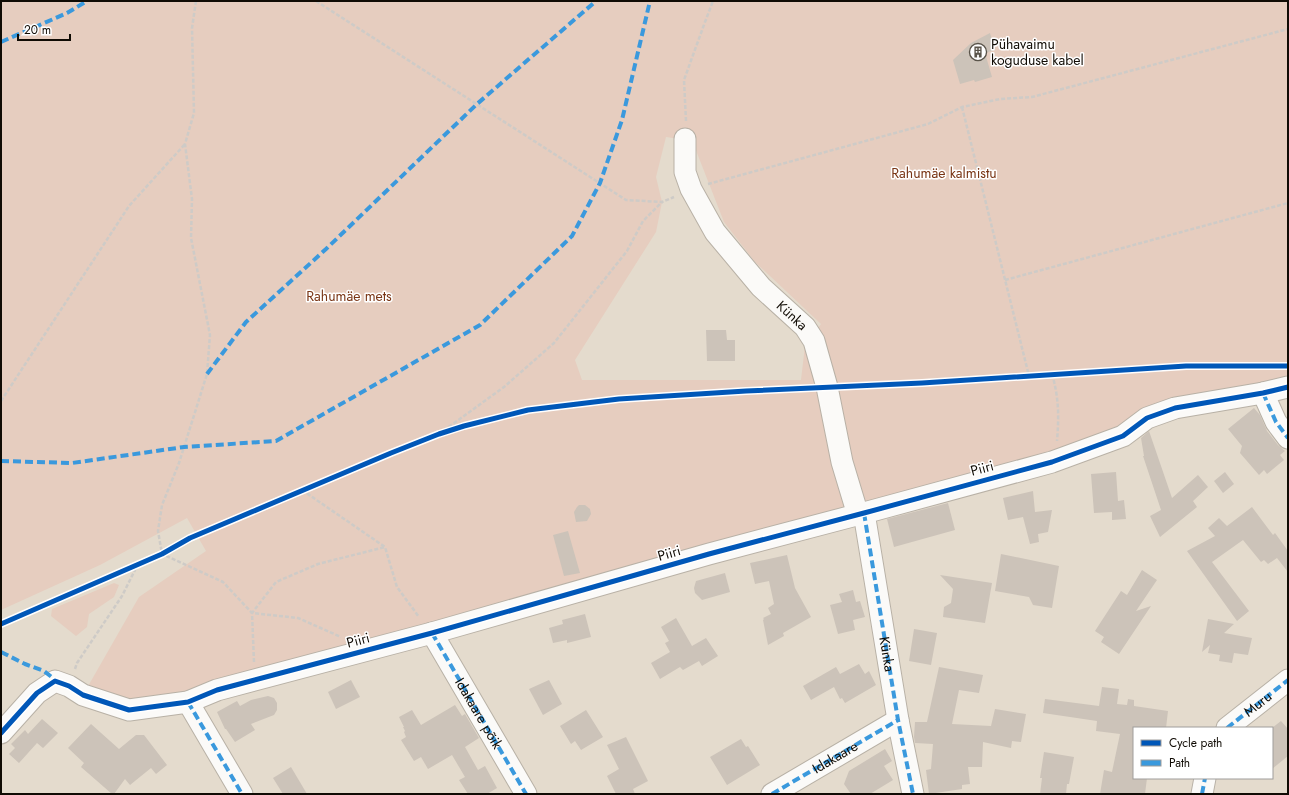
<svg xmlns="http://www.w3.org/2000/svg" width="1289" height="795" font-family="Jost,sans-serif">
  <style>
    .green { fill: #e6cdbf; fill-rule: evenodd }
    .building { fill: #ccc3b9 }
    .lines { fill: none; stroke-linecap: round; stroke-linejoin: round }
    .minor-casing { stroke: #b8b1a6; stroke-width: 23 }
    .path { stroke: #cecbc7; stroke-width: 2.5; stroke-dasharray: 4 2; stroke-linecap: butt }
    .minor { stroke: #fbfaf8; stroke-width: 21 }
    .quiet { stroke: #3a99dd; stroke-width: 4; stroke-dasharray: 8 4; stroke-linecap: butt }
    .cycleway-casing { stroke: #fff; stroke-width: 8 }
    .cycleway { stroke: #0057b8; stroke-width: 5 }
    .labels { text-anchor: middle; dominant-baseline: central; stroke-width: 3; stroke-linejoin: round; paint-order: stroke }
    .poi-label { font-size: 14px; fill: #100b04; stroke: #fff; text-anchor: start }
    .park-label { font-size: 14px; fill: #793515; stroke: #fff }
    .street-label { font-size: 14px; fill: #100b04; stroke: #fff }
  </style>
  <rect width="100%" height="100%" fill="#e4dbcd"/>
  <!-- green -->
  <g class="green">
    <path d="M1 1H1288V387L1175 408 1123 436 129 710 83 695 139 597 206 551 187 518 100 565 1 610ZM666 137 693 141 697 153 724 222 755 262 821 324 805 346 801 380H582L575 360 656 232 662 202 656 177Z"/>
    <polygon points="114,583 119,585 114,597 89,614 87,627 76,636 51,616 52,609"/>
  </g>
  <!-- building -->
  <g class="building">
    <polygon points="990,33 995,50 985,53 992,77 975,82 974,80 960,84 953,60 971,43"/>
    <polygon points="706,330 726,330 727,340 735,340 735,361 707,361"/>
    <polygon points="1254,408 1260,415 1267,431 1278,445 1285,451 1280,455 1284,460 1267,474 1264,470 1259,475 1240,453 1242,446 1228,429"/>
    <polygon points="1149,431 1172,498 1198,475 1208,487 1193,501 1197,507 1160,537 1150,516 1161,510 1143,456 1144,456 1141,438"/>
    <polygon points="1116,472 1118,501 1124,500 1126,519 1112,520 1112,512 1094,513 1091,474"/>
    <polygon points="1225,472 1234,484 1223,493 1214,481"/>
    <polygon points="1033,491 1035,512 1052,510 1048,532 1038,534 1039,542 1030,544 1023,517 1008,520 1003,498"/>
    <polygon points="948,503 955,530 894,547 887,519"/>
    <polygon points="579,505 585,505 590,509 591,514 587,521 576,522 574,512 577,507"/>
    <polygon points="1252,507 1273,535 1275,533 1288,551 1288,572 1277,558 1268,564 1264,560 1261,562 1243,540 1212,562 1249,611 1237,621 1187,551 1215,536 1208,528 1219,518 1227,526"/>
    <polygon points="568,531 580,573 564,576 553,535"/>
    <polygon points="1001,554 1059,566 1052,608 1033,605 1029,597 995,591"/>
    <polygon points="787,555 795,588 811,617 783,633 784,636 768,645 763,620 764,619 763,618 771,614 768,608 774,604 769,581 755,584 750,563"/>
    <polygon points="1142,570 1157,580 1136,611 1151,606 1119,654 1101,642 1104,637 1095,631 1121,591 1127,595"/>
    <polygon points="725,573 730,592 702,600 695,593 694,588 696,581"/>
    <polygon points="940,575 992,583 985,623 943,617 944,607 951,603 953,589"/>
    <polygon points="853,590 856,602 860,601 865,617 853,620 855,630 838,634 830,605 842,602 839,594"/>
    <polygon points="585,614 591,637 567,643 567,640 553,643 549,628 563,624 562,620"/>
    <polygon points="676,618 692,646 706,638 718,656 702,666 699,661 683,670 680,667 660,679 651,663 670,652 665,643 669,641 661,627"/>
    <polygon points="1208,619 1234,624 1224,633 1252,638 1248,655 1234,653 1232,663 1219,661 1220,655 1208,653 1210,645 1202,652"/>
    <polygon points="914,629 937,633 931,665 909,661"/>
    <polygon points="859,664 865,674 869,671 876,685 845,703 842,698 840,699 834,687 811,700 803,686 836,667 840,674"/>
    <polygon points="939,667 983,675 979,693 959,690 952,724 991,726 995,709 1026,714 1021,742 1012,741 1011,748 983,742 982,767 968,767 970,784 962,785 962,789 929,794 926,770 931,769 933,744 915,743 914,737 915,722 927,722"/>
    <polygon points="351,680 360,697 336,709 328,692"/>
    <polygon points="549,680 562,704 543,715 529,689"/>
    <polygon points="1102,687 1119,689 1117,704 1127,705 1128,699 1134,700 1134,706 1168,711 1166,728 1134,728 1134,778 1147,778 1145,794 1100,794 1104,770 1112,772 1120,734 1096,731 1097,721 1043,713 1045,699 1099,706"/>
    <polygon points="268,696 274,698 277,703 277,710 274,715 251,724 255,730 235,742 226,729 225,729 217,712 237,701 240,706 251,700"/>
    <polygon points="455,705 462,716 465,714 479,738 465,747 478,770 485,766 497,788 487,794 468,794 459,780 465,777 452,755 428,769 421,757 414,761 401,740 406,737 404,732 405,731 403,727 404,727 399,717 412,710 421,725"/>
    <polygon points="586,710 603,737 581,750 575,741 571,744 560,726"/>
    <polygon points="42,719 58,733 43,748 37,743 19,763 9,754 15,748 11,744 25,730 28,734"/>
    <polygon points="1281,721 1288,729 1288,756 1272,769 1272,728"/>
    <polygon points="91,724 119,749 136,735 144,735 167,765 156,774 151,768 130,785 125,779 114,794 112,794 81,767 84,763 68,748"/>
    <polygon points="626,737 648,781 633,789 635,794 616,794 607,776 619,769 607,745"/>
    <polygon points="741,739 746,747 748,746 760,765 727,785 710,757"/>
    <polygon points="885,749 892,761 884,766 893,780 870,794 851,794 844,784 849,771"/>
    <polygon points="1044,752 1074,757 1069,784 1067,784 1066,794 1040,794 1042,778 1040,778"/>
    <polygon points="291,767 307,794 283,794 273,778"/>
  </g>
  <g class="lines">
    <!-- minor casing -->
    <g class="minor-casing">
      <g id="minor">
        <path id="s1" d="M685 139V172L691 189 715 232 761 287 805 327 814 341 827 387 842 462 858 515"/>
        <polyline points="1263,393 1276,422 1288,438"/>
        <path id="s2" d="M864 513 898 720 913 794"/>
        <path id="s3" d="M432 633 526 794"/>
        <polyline points="188,702 242,794"/>
        <path id="s4" d="M1227 728 1288 680"/>
        <polyline points="1,733 37,693 55,681 69,686 83,695 129,710 188,702 217,690 432,633 709,554 864,513 1052,462 1123,436 1147,418 1175,408 1263,393 1288,387"/>
        <path id="s5" d="M772 794 898 720"/>
        <polyline points="1202,794 1205,778"/>
      </g>
    </g>
    <!-- path -->
    <g class="path">
      <polyline points="196,1 192,28 194,113 185,144 192,199 191,238 210,335 207,374 179,463 162,505 158,531 162,554 223,582 252,613 298,618 341,637"/>
      <polyline points="316,1 626,200 662,202 674,197"/>
      <polyline points="962,107 1029,376"/>
      <polyline points="686,121 684,80 705,22 713,1"/>
      <polyline points="708,184 928,124 962,107 1000,99 1032,97 1288,29"/>
      <polyline points="1005,280 1288,203"/>
      <path d="M1052 374C1059 398 1059 417 1057 441"/>
      <polyline points="1,401 129,206 185,144"/>
      <polyline points="439,434 504,387 554,343 627,251 643,221 662,202"/>
      <polyline points="302,490 385,547 397,587 419,617"/>
      <polyline points="254,662 252,613 276,582 318,564 385,547"/>
      <polyline points="75,669 77,663 122,596 138,564"/>
    </g>
    <!-- minor -->
    <use href="#minor" class="minor"/>
    <!-- quiet -->
    <g class="quiet">
      <polyline points="1,42 67,13 87,1"/>
      <polyline points="207,374 246,322 326,249 477,104 596,1"/>
      <polyline points="1263,393 1276,422 1288,438"/>
      <polyline points="1,461 72,463 184,447 276,441 480,325 572,236 600,183 622,120 650,1"/>
      <polyline points="864,513 898,720 913,794"/>
      <polyline points="432,633 526,794"/>
      <polyline points="1,652 25,664 44,671 58,682"/>
      <polyline points="188,702 242,794"/>
      <polyline points="1227,728 1288,680"/>
      <polyline points="772,794 898,720"/>
      <polyline points="1202,794 1205,778"/>
    </g>
    <!-- cycleway casing -->
    <g class="cycleway-casing">
      <g id="cycleway">
        <polyline points="1,624 162,554 190,538 391,453 439,434 464,426 528,410 619,399 746,391 922,383 1186,366 1288,366"/>
        <polyline points="1,733 37,693 55,681 69,686 83,695 129,710 188,702 217,690 432,633 709,554 864,513 1052,462 1123,436 1147,418 1175,408 1263,393 1288,387"/>
      </g>
    </g>
    <!-- cycleway -->
    <use href="#cycleway" class="cycleway"/>
  </g>
  <!-- icons -->
  <defs>
    <g id="building-ring" transform="scale(0.9)"><circle r="9.5" fill="#fff" stroke="#5a544a" stroke-width="1.5"/><path d="M-4-6H4V6H1V3H-1V6H-4ZM-2.5-4.3h1.7v1.8h-1.7ZM.8-4.3h1.7v1.8H.8ZM-2.5-1h1.7V.8h-1.7ZM.8-1h1.7V.8H.8Z" fill="#5a544a"/></g>
  </defs>
  <g fill-rule="evenodd">
    <use href="#building-ring" x="978" y="52"/>
  </g>
  <g class="labels">
    <!-- poi labels -->
    <g class="poi-label">
      <text x="991" y="44">Pühavaimu<tspan x="991" dy="16">koguduse kabel</tspan></text>
    </g>
    <!-- park labels -->
    <g class="park-label">
      <text x="944" y="173">Rahumäe kalmistu</text>
      <text x="349" y="296">Rahumäe mets</text>
    </g>
    <!-- street labels -->
    <g class="street-label">
      <text stroke="none"><textPath href="#s1" startOffset="214">Künka</textPath></text>
      <text transform="translate(982 468) rotate(-15)">Piiri</text>
      <text transform="translate(669 553) rotate(-16)">Piiri</text>
      <text transform="translate(358 640) rotate(-15)">Piiri</text>
      <text stroke="none"><textPath href="#s2" startOffset="143">Künka</textPath></text>
      <text stroke="none"><textPath href="#s4" startOffset="39">Muru</textPath></text>
      <text stroke="none"><textPath href="#s3" startOffset="93">Idakaare põik</textPath></text>
      <text stroke="none"><textPath href="#s5" startOffset="73">Idakaare</textPath></text>
    </g>
  </g>
  <!-- border -->
  <rect width="1289" height="795" fill="none" stroke="#100b04" stroke-width="4"/>
  <!-- legend -->
  <rect x="1133" y="727" width="140" height="52" fill="#ffffff" stroke="#9f9d9b"/>
  <rect x="1141" y="740" width="20" height="6" fill="#0057b8" stroke="#9f9d9b"/>
  <text x="1169" y="747" font-size="12" fill="#100b04">Cycle path</text>
  <rect x="1141" y="760" width="20" height="6" fill="#3a99dd" stroke="#9f9d9b"/>
  <text x="1169" y="767" font-size="12" fill="#100b04">Path</text>
  <!-- scale -->
  <path d="M18 34v6h52v-6" fill="none" stroke="#100b04" stroke-width="2"/>
  <text x="24" y="34" font-size="12" fill="#100b04" stroke="#ffffff" stroke-width="3" paint-order="stroke">20 m</text>
</svg>
